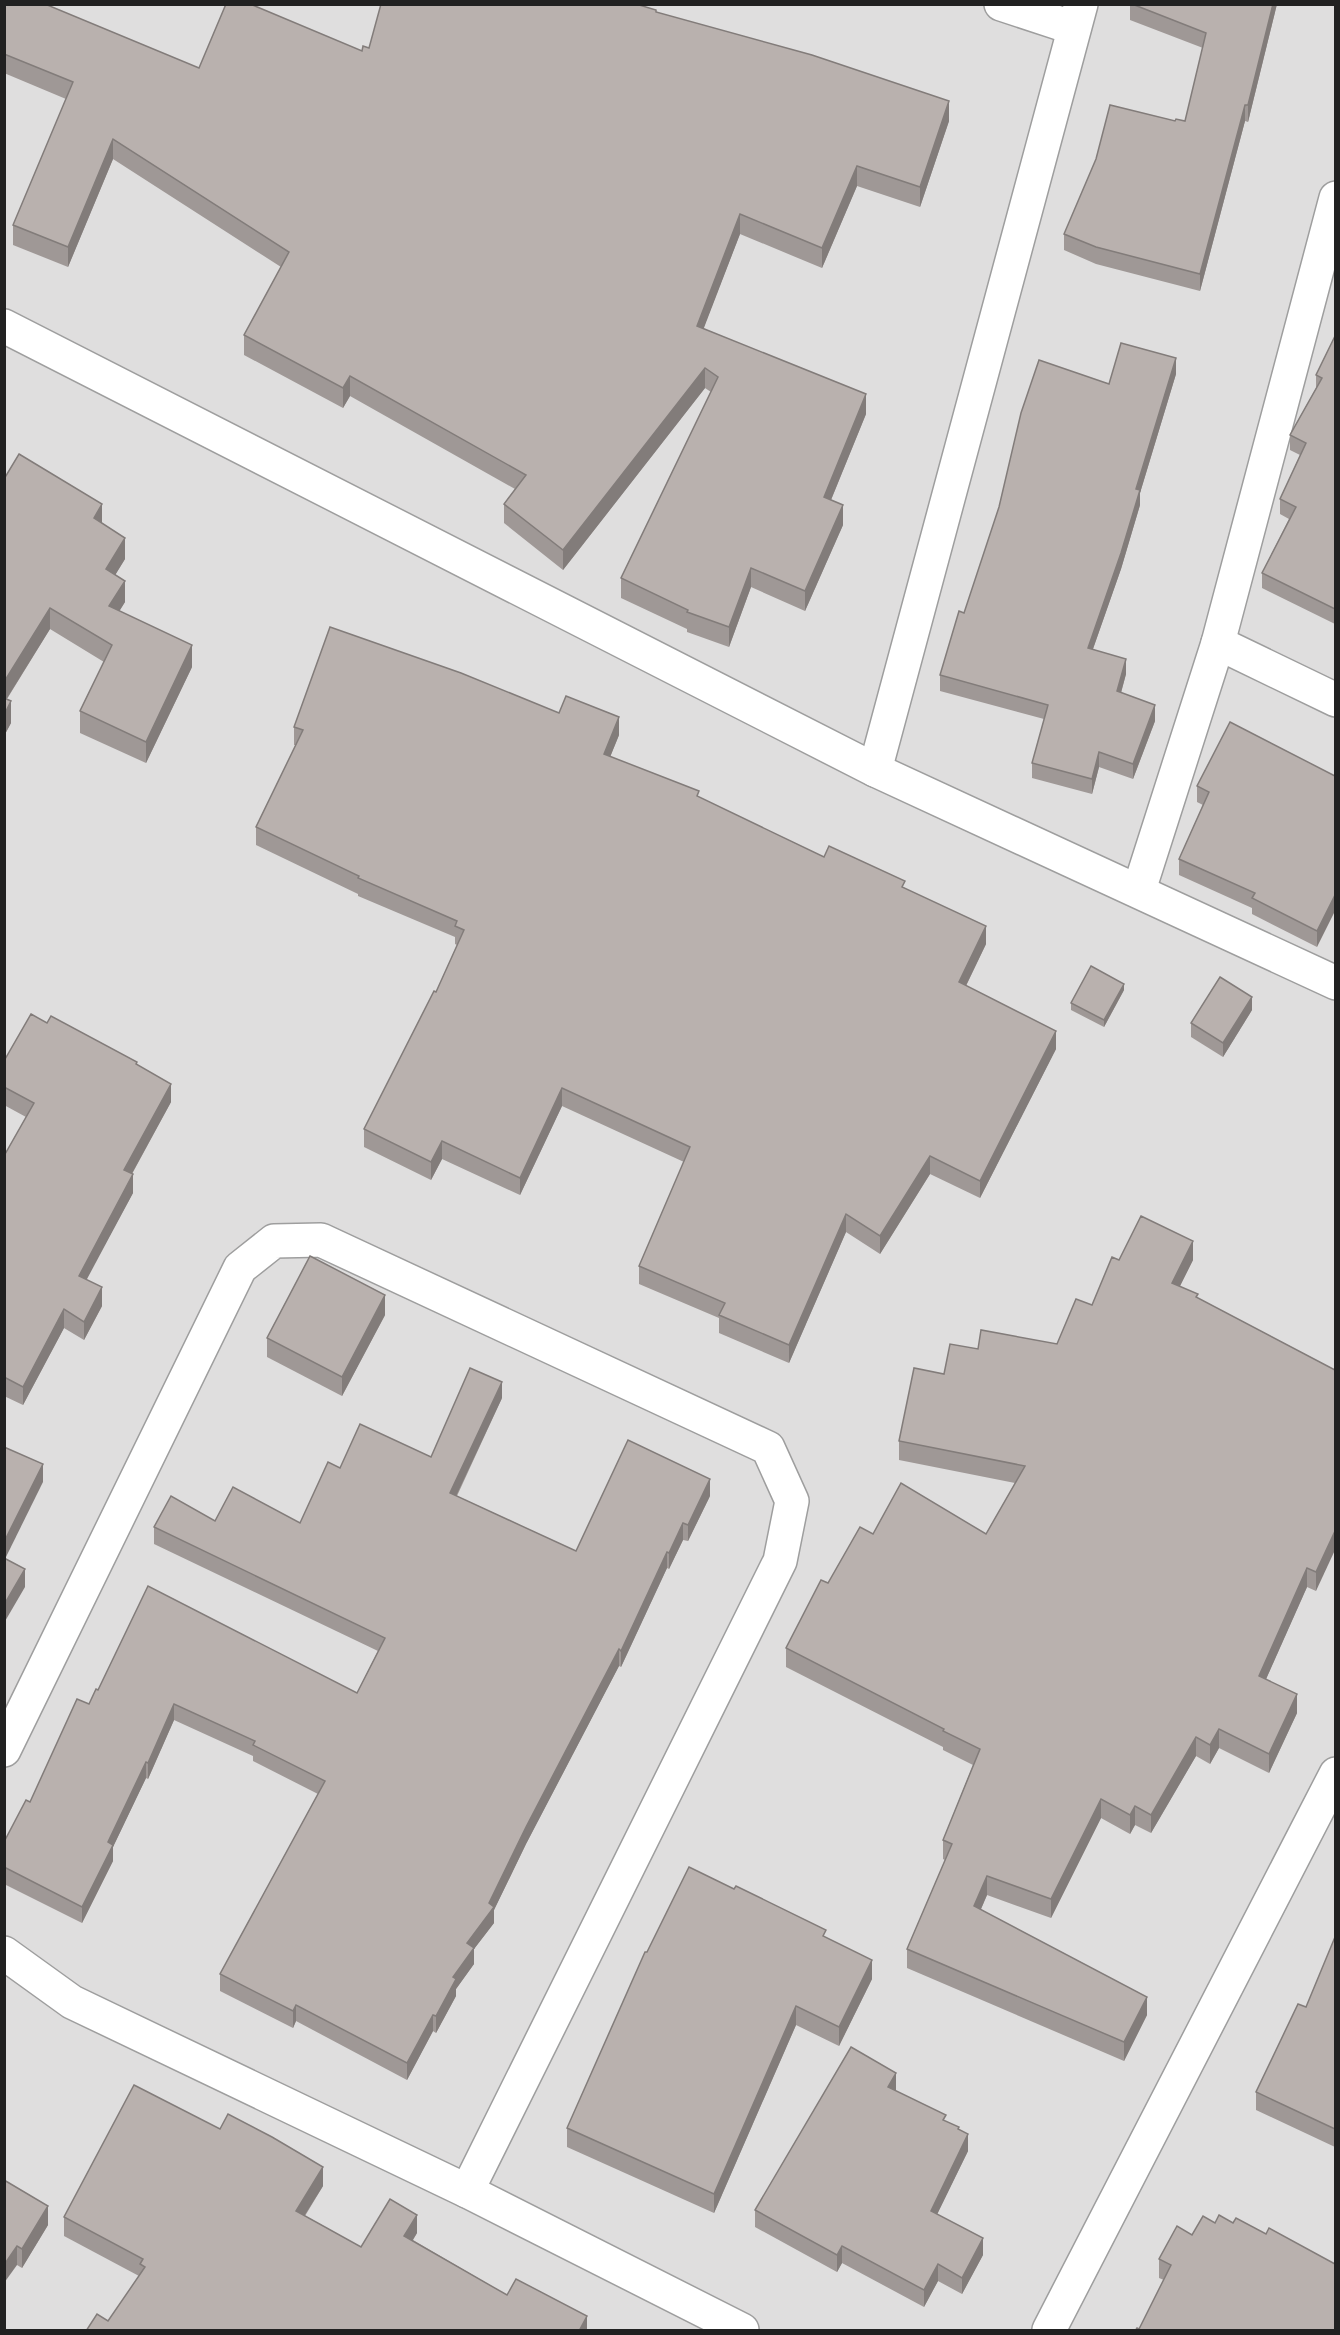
<svg xmlns="http://www.w3.org/2000/svg" width="1340" height="2335" font-family="'Varela Round',sans-serif">
  <style>
    .residential { fill: #dfdede }
    .lines { fill: none; stroke-linecap: round; stroke-linejoin: round }
    .minor-casing { stroke: #9e9e9e; stroke-width: 36 }
    .minor { stroke: #fff; stroke-width: 33 }
    .wall { fill: #9f9896 }
    .shaded-wall { fill: #827c7a }
    .building { fill: #b9b1ae; stroke: #827c7a; stroke-width: 1.5 }
  </style>
  <rect width="100%" height="100%" fill="#f0ede9"/>
  <!-- residential -->
  <rect class="residential" x="5" y="5" width="1330" height="2325"/>
  <g class="lines">
    <!-- minor casing -->
    <g class="minor-casing">
      <g id="minor">
        <polyline points="1001,4 1074,28"/>
        <polyline points="4,326 875,770 1336,983"/>
        <polyline points="1218,643 1336,700"/>
        <polyline points="875,770 1081,4"/>
        <polyline points="1139,890 1218,643 1336,198"/>
        <polyline points="4,1750 240,1268 274,1241 321,1240 768,1448 792,1501 780,1561 467,2191 72,2002 4,1953"/>
        <polyline points="467,2191 742,2330"/>
        <polyline points="1049,2330 1336,1774"/>
      </g>
    </g>
    <!-- minor -->
    <use href="#minor" class="minor"/>
  </g>
  <!-- wall -->
  <g class="wall">
    <polygon points="4,4 199,68 362,51 369,48 656,13 949,121 920,207 857,186 822,268 740,234 703,329 866,414 831,500 843,525 805,611 751,587 729,647 687,632 687,629 621,598 621,578 711,392 705,388 563,570 504,523 504,504 515,489 350,396 343,408 244,355 244,335 281,267 113,159 68,267 13,245 13,225 66,99 4,73"/>
    <polygon points="1130,4 1277,4 1248,122 1245,121 1200,291 1096,264 1064,250 1064,234 1175,121 1185,121 1203,48 1130,20"/>
    <polygon points="1335,336 1335,624 1262,588 1262,573 1289,519 1280,514 1280,499 1300,455 1290,450 1290,435 1316,388 1316,375"/>
    <polygon points="1176,374 1140,493 1140,505 1121,569 1093,649 1126,674 1121,693 1155,721 1133,779 1099,767 1092,794 1032,778 1032,763 1044,719 940,691 940,675 964,613 1109,384"/>
    <polygon points="4,479 102,523 125,559 115,575 125,602 119,611 192,667 146,763 80,733 80,711 104,662 50,629 7,699 11,723 4,736"/>
    <polygon points="559,713 619,735 610,757 699,797 824,857 905,888 986,944 966,986 1056,1049 980,1198 930,1174 880,1254 846,1232 789,1363 719,1333 719,1318 639,1284 639,1266 684,1162 562,1106 520,1195 442,1159 431,1180 364,1147 364,1129 436,992 457,945 455,944 455,937 358,896 358,894 256,845 256,827 296,745 294,745 294,727"/>
    <polygon points="1335,776 1317,947 1252,914 1252,908 1179,875 1179,859 1203,805 1197,802 1197,786"/>
    <polygon points="1124,990 1104,1027 1071,1010 1071,1003"/>
    <polygon points="1252,1010 1223,1057 1191,1037 1191,1023"/>
    <polygon points="47,1023 137,1065 171,1102 132,1174 133,1193 86,1279 102,1306 84,1340 64,1328 23,1405 4,1396 4,1156 26,1117 4,1105 4,1061"/>
    <polygon points="1119,1260 1193,1260 1180,1286 1198,1298 1335,1370 1316,1591 1307,1587 1266,1679 1297,1713 1269,1773 1219,1748 1210,1764 1196,1756 1151,1833 1135,1825 1130,1834 1101,1818 1051,1918 987,1895 981,1909 1147,2015 1124,2061 907,1968 907,1949 945,1860 943,1859 943,1840 973,1765 943,1750 943,1747 786,1667 786,1648 828,1583 873,1534 986,1534 1015,1483 899,1460 899,1441 944,1374 978,1349 1057,1344 1092,1305"/>
    <polygon points="385,1315 342,1396 267,1357 267,1338"/>
    <polygon points="502,1398 457,1496 576,1551 710,1496 688,1541 683,1540 669,1569 667,1568 621,1667 619,1666 526,1844 494,1910 494,1923 474,1949 474,1964 456,1989 456,1996 436,2033 433,2031 407,2080 296,2021 293,2028 220,1991 220,1974 318,1794 253,1761 253,1756 174,1720 148,1779 146,1778 113,1847 113,1861 82,1923 4,1884 4,1842 30,1802 89,1704 98,1690 357,1693 378,1651 154,1544 154,1527 215,1521 300,1523 340,1468 431,1457"/>
    <polygon points="1335,1937 1335,2147 1256,2110 1256,2092 1306,2007"/>
    <polygon points="826,1938 872,1979 839,2046 796,2025 714,2213 567,2147 567,2128 647,1952"/>
    <polygon points="896,2090 895,2091 959,2130 968,2151 937,2214 983,2255 962,2294 938,2281 924,2307 842,2263 837,2272 755,2227 755,2210"/>
    <polygon points="4,2180 48,2225 22,2268 17,2265"/>
    <polygon points="323,2186 305,2216 361,2247 417,2233 413,2240 507,2295 587,2331 108,2321 139,2276 64,2236 64,2217"/>
    <polygon points="1215,2223 1233,2223 1266,2234 1139,2329 1164,2280 1159,2278 1159,2259 1192,2235"/>
  </g>
  <!-- shaded-wall -->
  <g class="shaded-wall">
    <polygon points="1273,4 1277,4 1248,122 1248,105"/>
    <polygon points="949,101 949,121 920,207 920,187"/>
    <polygon points="1245,105 1245,121 1200,291 1200,274"/>
    <polygon points="113,139 113,159 68,267 68,247"/>
    <polygon points="857,166 857,186 822,268 822,248"/>
    <polygon points="740,214 740,234 697,346 697,326"/>
    <polygon points="1176,358 1176,374 1140,493 1140,505 1121,569 1088,663 1088,648"/>
    <polygon points="705,368 705,388 563,570 563,550"/>
    <polygon points="350,376 350,396 343,408 343,388"/>
    <polygon points="866,394 866,414 824,517 824,497"/>
    <polygon points="102,504 102,526 94,518"/>
    <polygon points="843,505 843,525 805,611 805,591"/>
    <polygon points="125,538 125,559 106,590 106,569"/>
    <polygon points="751,568 751,587 729,647 729,627"/>
    <polygon points="125,581 125,602 109,628 109,606"/>
    <polygon points="50,608 50,629 4,703 4,682"/>
    <polygon points="192,645 192,667 146,763 146,742"/>
    <polygon points="1126,659 1126,674 1117,707 1117,691"/>
    <polygon points="11,701 11,723 4,736 4,715"/>
    <polygon points="1155,705 1155,721 1133,779 1133,764"/>
    <polygon points="619,717 619,735 604,772 604,754"/>
    <polygon points="1099,752 1099,767 1092,794 1092,779"/>
    <polygon points="1335,895 1335,911 1317,947 1317,931"/>
    <polygon points="986,926 986,944 959,1000 959,982"/>
    <polygon points="1124,984 1124,990 1104,1027 1104,1020"/>
    <polygon points="1252,997 1252,1010 1223,1057 1223,1043"/>
    <polygon points="1056,1031 1056,1049 980,1198 980,1181"/>
    <polygon points="171,1084 171,1102 124,1188 124,1170"/>
    <polygon points="562,1088 562,1106 520,1195 520,1178"/>
    <polygon points="442,1141 442,1159 431,1180 431,1162"/>
    <polygon points="930,1156 930,1174 880,1254 880,1236"/>
    <polygon points="133,1174 133,1193 79,1294 79,1276"/>
    <polygon points="846,1214 846,1232 789,1363 789,1345"/>
    <polygon points="1193,1241 1193,1260 1172,1302 1172,1283"/>
    <polygon points="102,1287 102,1306 84,1340 84,1322"/>
    <polygon points="385,1295 385,1315 342,1396 342,1377"/>
    <polygon points="64,1309 64,1328 23,1405 23,1387"/>
    <polygon points="502,1382 502,1398 450,1509 450,1493"/>
    <polygon points="43,1464 43,1482 4,1561 4,1542"/>
    <polygon points="710,1479 710,1496 688,1541 688,1525"/>
    <polygon points="683,1523 683,1540 669,1569 669,1553"/>
    <polygon points="1335,1531 1335,1550 1316,1591 1316,1572"/>
    <polygon points="667,1552 667,1568 621,1667 621,1651"/>
    <polygon points="1307,1568 1307,1587 1259,1695 1259,1676"/>
    <polygon points="25,1569 25,1587 4,1623 4,1605"/>
    <polygon points="619,1649 619,1666 526,1844 494,1910 494,1923 474,1949 474,1964 456,1989 456,1996 436,2033 436,2016 467,1943 489,1903 526,1827"/>
    <polygon points="1297,1694 1297,1713 1269,1773 1269,1754"/>
    <polygon points="174,1704 174,1720 148,1779 148,1763"/>
    <polygon points="1219,1729 1219,1748 1210,1764 1210,1745"/>
    <polygon points="1196,1737 1196,1756 1151,1833 1151,1815"/>
    <polygon points="146,1762 146,1778 113,1847 113,1861 82,1923 82,1907 108,1842"/>
    <polygon points="1101,1799 1101,1818 1051,1918 1051,1899"/>
    <polygon points="1135,1806 1135,1825 1130,1834 1130,1815"/>
    <polygon points="987,1876 987,1895 974,1925 974,1906"/>
    <polygon points="872,1960 872,1979 839,2046 839,2027"/>
    <polygon points="1147,1997 1147,2015 1124,2061 1124,2042"/>
    <polygon points="296,2005 296,2021 293,2028 293,2011"/>
    <polygon points="796,2006 796,2025 714,2213 714,2194"/>
    <polygon points="433,2015 433,2031 407,2080 407,2063"/>
    <polygon points="896,2073 896,2090 888,2103 888,2087"/>
    <polygon points="968,2134 968,2151 931,2227 931,2211"/>
    <polygon points="323,2167 323,2186 296,2229 296,2211"/>
    <polygon points="48,2206 48,2225 22,2268 22,2249"/>
    <polygon points="417,2215 417,2233 404,2254 404,2236"/>
    <polygon points="983,2238 983,2255 962,2294 962,2278"/>
    <polygon points="17,2246 17,2265 4,2283 4,2265"/>
    <polygon points="842,2246 842,2263 837,2272 837,2255"/>
    <polygon points="938,2264 938,2281 924,2307 924,2290"/>
    <polygon points="587,2316 587,2331 579,2331"/>
  </g>
  <!-- building -->
  <g class="building">
    <polygon points="4,4 45,4 199,68 226,4 250,4 362,51 363,46 369,48 381,4 636,4 656,10 656,12 812,55 949,101 920,187 857,166 822,248 740,214 697,326 866,394 824,497 843,505 805,591 751,568 729,627 687,612 688,610 621,578 718,377 705,368 563,550 504,504 526,475 350,376 343,388 244,335 289,252 113,139 68,247 13,225 73,82 4,54"/>
    <polygon points="1132,4 1273,4 1248,105 1245,105 1200,274 1096,247 1064,234 1096,159 1110,105 1175,121 1176,119 1185,121 1206,33"/>
    <polygon points="1335,336 1335,609 1262,573 1296,507 1280,499 1306,443 1290,435 1322,378 1316,375"/>
    <polygon points="1121,343 1176,358 1136,489 1140,490 1121,553 1088,648 1126,659 1117,691 1155,705 1133,764 1099,752 1092,779 1032,763 1048,705 940,675 959,611 964,613 999,507 1021,413 1039,360 1109,384"/>
    <polygon points="19,454 102,504 94,518 125,538 106,569 125,581 109,606 192,645 146,742 80,711 112,645 50,608 4,682 4,479"/>
    <polygon points="330,627 461,673 559,713 566,696 619,717 604,754 699,791 697,796 824,857 829,846 905,881 902,887 986,926 959,982 1056,1031 980,1181 930,1156 880,1236 846,1214 789,1345 719,1315 725,1303 639,1266 690,1147 562,1088 520,1178 442,1141 431,1162 364,1129 434,991 436,992 464,930 455,926 457,921 358,878 359,876 256,827 303,730 294,727"/>
    <polygon points="4,698 11,701 4,715"/>
    <polygon points="1230,722 1335,776 1335,895 1317,931 1252,898 1255,893 1179,859 1209,792 1197,786"/>
    <polygon points="1091,966 1124,984 1104,1020 1071,1003"/>
    <polygon points="1220,977 1252,997 1223,1043 1191,1023"/>
    <polygon points="31,1014 47,1023 51,1016 137,1062 136,1064 171,1084 124,1170 133,1174 79,1276 102,1287 84,1322 64,1309 23,1387 4,1377 4,1156 34,1103 4,1087 4,1061"/>
    <polygon points="1141,1216 1193,1241 1172,1283 1198,1294 1196,1297 1335,1370 1335,1531 1316,1572 1307,1568 1259,1676 1297,1694 1269,1754 1219,1729 1210,1745 1196,1737 1151,1815 1135,1806 1130,1815 1101,1799 1051,1899 987,1876 974,1906 1147,1997 1124,2042 907,1949 952,1844 943,1840 980,1749 943,1731 944,1729 786,1648 821,1580 828,1583 860,1527 873,1534 901,1483 986,1534 1025,1466 899,1441 914,1368 944,1374 950,1344 978,1349 981,1330 1057,1344 1076,1299 1092,1305 1112,1257 1119,1260"/>
    <polygon points="310,1256 385,1295 342,1377 267,1338"/>
    <polygon points="470,1368 502,1382 450,1493 576,1551 628,1440 710,1479 688,1525 683,1523 669,1553 667,1552 621,1651 619,1649 526,1827 489,1903 494,1907 467,1943 474,1948 453,1977 456,1979 436,2016 433,2015 407,2063 296,2005 293,2011 220,1974 325,1781 253,1745 255,1741 174,1704 148,1763 146,1762 108,1842 113,1845 82,1907 4,1867 4,1842 26,1800 30,1802 77,1699 89,1704 96,1689 98,1690 148,1586 357,1693 385,1638 154,1527 171,1496 215,1521 233,1487 300,1523 328,1462 340,1468 360,1424 431,1457"/>
    <polygon points="4,1447 43,1464 4,1542"/>
    <polygon points="4,1558 25,1569 4,1605"/>
    <polygon points="689,1867 734,1889 736,1886 826,1930 823,1936 872,1960 839,2027 796,2006 714,2194 567,2128 645,1952 647,1952"/>
    <polygon points="1335,1937 1335,2129 1256,2092 1298,2004 1306,2007"/>
    <polygon points="851,2047 896,2073 888,2087 946,2115 943,2120 959,2127 958,2129 968,2134 931,2211 983,2238 962,2278 938,2264 924,2290 842,2246 837,2255 755,2210"/>
    <polygon points="134,2085 220,2129 228,2114 272,2137 323,2167 296,2211 361,2247 390,2199 417,2215 404,2236 507,2295 516,2279 587,2316 579,2331 86,2331 97,2314 108,2321 145,2267 140,2264 143,2259 64,2217"/>
    <polygon points="4,2180 48,2206 22,2249 17,2246 4,2265"/>
    <polygon points="1219,2215 1233,2223 1236,2218 1266,2234 1269,2228 1335,2264 1335,2331 1135,2331 1137,2328 1139,2329 1171,2265 1159,2259 1177,2226 1192,2235 1203,2216 1215,2223"/>
  </g>
  <!-- border -->
  <rect width="1340" height="2335" fill="none" stroke="#212121" stroke-width="12"/>
</svg>
